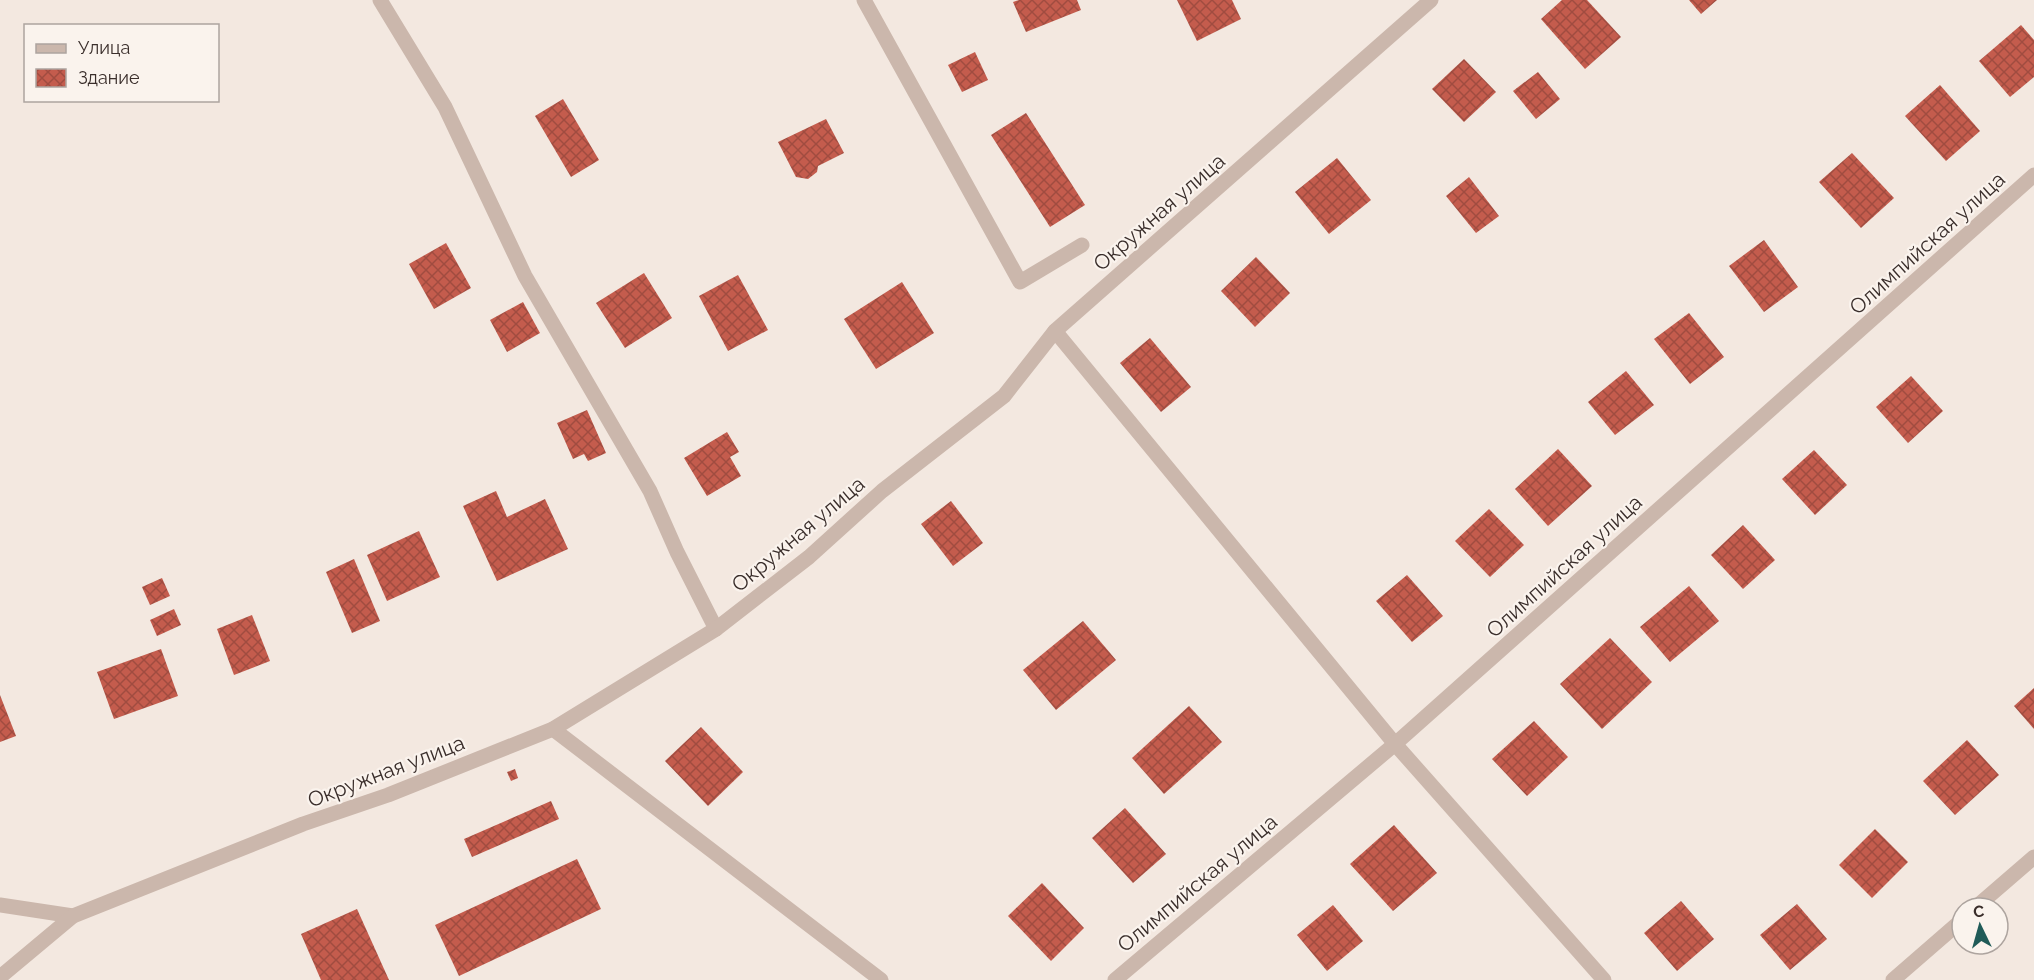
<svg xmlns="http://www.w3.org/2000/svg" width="2034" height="980" font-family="Raleway,sans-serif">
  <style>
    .building { fill: url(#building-cross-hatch) }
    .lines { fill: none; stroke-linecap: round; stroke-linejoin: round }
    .lane { stroke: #cbb7ac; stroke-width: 15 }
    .street { stroke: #cbb7ac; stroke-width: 15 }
    .labels { text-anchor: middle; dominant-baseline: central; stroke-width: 4.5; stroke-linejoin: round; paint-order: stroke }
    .street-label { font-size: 21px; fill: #3a2e2b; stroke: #faf3ed }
  </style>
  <defs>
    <pattern id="building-cross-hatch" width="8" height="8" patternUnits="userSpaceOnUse" patternTransform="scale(1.5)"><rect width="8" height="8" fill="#c45c4d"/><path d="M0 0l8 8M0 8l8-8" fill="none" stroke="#a04c40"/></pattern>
  </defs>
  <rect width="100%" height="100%" fill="#f3e8e0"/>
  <!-- building -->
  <g class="building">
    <polygon points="1019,0 1077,0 1081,10 1026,32 1013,2"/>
    <polygon points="1177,0 1232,0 1241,19 1197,41"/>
    <polygon points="1562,0 1587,0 1621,37 1585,69 1541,19"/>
    <polygon points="1689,0 1717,0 1701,14"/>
    <polygon points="2021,25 2034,40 2034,77 2010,97 1979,61"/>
    <polygon points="975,52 988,80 962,92 948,65"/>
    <polygon points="1464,59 1496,92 1464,122 1432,89"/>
    <polygon points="1538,72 1560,99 1536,119 1513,91"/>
    <polygon points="1940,85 1980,131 1946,161 1905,116"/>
    <polygon points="563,99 599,160 571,177 535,116"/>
    <polygon points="1026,113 1085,205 1050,227 991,135"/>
    <polygon points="826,119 844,153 818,166 817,172 808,179 796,177 778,142"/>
    <polygon points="1852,153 1894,198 1861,228 1819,182"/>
    <polygon points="1337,158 1371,200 1329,234 1295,192"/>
    <polygon points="1469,177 1499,216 1476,233 1446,196"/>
    <polygon points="1764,240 1798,287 1764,312 1729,266"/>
    <polygon points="446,243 471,288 434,309 409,264"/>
    <polygon points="1256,257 1290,293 1255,327 1221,291"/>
    <polygon points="644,273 672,318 625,348 596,303"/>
    <polygon points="738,275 768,330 728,351 699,296"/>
    <polygon points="902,282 934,333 876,369 844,319"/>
    <polygon points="523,302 540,333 507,352 490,320"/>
    <polygon points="1689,313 1724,357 1690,384 1654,339"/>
    <polygon points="1150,338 1191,387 1161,412 1120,363"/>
    <polygon points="1626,371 1654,405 1615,435 1588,402"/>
    <polygon points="1911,376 1943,411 1908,443 1876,407"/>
    <polygon points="587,410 606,453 588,461 584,454 573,459 557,423"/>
    <polygon points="727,432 739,452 730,457 741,476 707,496 684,458"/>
    <polygon points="1558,449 1592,486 1548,526 1515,489"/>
    <polygon points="1814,450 1847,485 1815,515 1782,479"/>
    <polygon points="496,491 507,517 545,499 568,549 497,581 463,506"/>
    <polygon points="951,501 983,543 953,566 921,524"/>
    <polygon points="1489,509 1524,545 1490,577 1455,541"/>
    <polygon points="1743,525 1775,560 1743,589 1711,555"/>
    <polygon points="419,531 440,577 387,601 367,555"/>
    <polygon points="354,559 380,621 352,633 326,572"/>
    <polygon points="1407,575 1443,616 1412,642 1376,601"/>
    <polygon points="162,578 170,596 150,605 142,587"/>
    <polygon points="1689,586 1719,621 1670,662 1640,627"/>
    <polygon points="174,609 181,625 157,636 150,620"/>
    <polygon points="252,615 270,661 234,675 217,629"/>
    <polygon points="1083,621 1116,660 1056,710 1023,670"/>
    <polygon points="1610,638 1652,682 1602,729 1560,684"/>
    <polygon points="161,649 178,696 114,719 97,672"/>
    <polygon points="2034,688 2034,729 2014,706"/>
    <polygon points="0,695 16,736 0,742"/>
    <polygon points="1189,706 1222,742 1164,794 1132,758"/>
    <polygon points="1534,721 1568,757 1527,796 1492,759"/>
    <polygon points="701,727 743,772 708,806 665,761"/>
    <polygon points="1967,740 1999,775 1955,815 1923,781"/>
    <polygon points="515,769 518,778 511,781 507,772"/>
    <polygon points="551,801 559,819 472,857 464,839"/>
    <polygon points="1125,808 1166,854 1133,883 1092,838"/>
    <polygon points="1394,825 1437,873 1393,911 1350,864"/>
    <polygon points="1875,829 1908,862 1872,898 1839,865"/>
    <polygon points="577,859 601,909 459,976 435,925"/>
    <polygon points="1042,883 1084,928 1051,961 1008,916"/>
    <polygon points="1681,901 1714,939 1677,971 1644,933"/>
    <polygon points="1797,904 1827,939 1790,970 1760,935"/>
    <polygon points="1333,905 1363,941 1327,971 1297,935"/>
    <polygon points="357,909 389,980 321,980 301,934"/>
  </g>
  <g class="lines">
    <!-- lane -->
    <g class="lane">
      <polyline points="380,0 445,107 525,276 650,491 677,552 716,629"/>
      <polyline points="864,0 1020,282 1082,245"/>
      <polyline points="1055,331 1395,744 1604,980"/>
      <polyline points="0,905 73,916"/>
    </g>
    <!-- street -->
    <g class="street">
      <polyline points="553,729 881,980"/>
      <polyline points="1975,908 2034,857"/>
      <polyline points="0,977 73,916 303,824 388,795 553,729 716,629 809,557 882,491 1004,396 1055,331 1431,0"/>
      <polyline points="1115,980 1395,744 2034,175"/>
      <polyline points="1893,980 1962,920"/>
    </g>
  </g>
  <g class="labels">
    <!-- street labels -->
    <g class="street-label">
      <text transform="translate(1159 212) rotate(-41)">Окружная улица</text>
      <text transform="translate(1927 243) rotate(-42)">Олимпийская улица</text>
      <text transform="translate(798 534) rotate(-40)">Окружная улица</text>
      <text transform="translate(1564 566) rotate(-42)">Олимпийская улица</text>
      <text transform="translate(386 771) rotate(-21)">Окружная улица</text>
      <text transform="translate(1197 883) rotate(-40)">Олимпийская улица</text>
    </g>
  </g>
  <!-- legend -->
  <rect x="24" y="24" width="195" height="78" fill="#faf3ed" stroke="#ada49f" stroke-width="1.5"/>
  <rect x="36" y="44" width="30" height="9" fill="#cbb7ac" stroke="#ada49f" stroke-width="1.5"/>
  <text x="78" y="54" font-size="18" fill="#3a2e2b">Улица</text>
  <rect x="36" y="69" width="30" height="18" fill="url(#building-cross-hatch)" stroke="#ada49f" stroke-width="1.5"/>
  <text x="78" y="84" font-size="18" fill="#3a2e2b">Здание</text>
  <!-- north arrow -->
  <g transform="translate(1980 926) rotate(355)"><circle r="28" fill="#faf3ed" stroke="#ada49f" stroke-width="1.5"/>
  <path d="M0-4.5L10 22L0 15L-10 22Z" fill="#205b58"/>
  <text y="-9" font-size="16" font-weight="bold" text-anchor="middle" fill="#3a2e2b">С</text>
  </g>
</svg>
